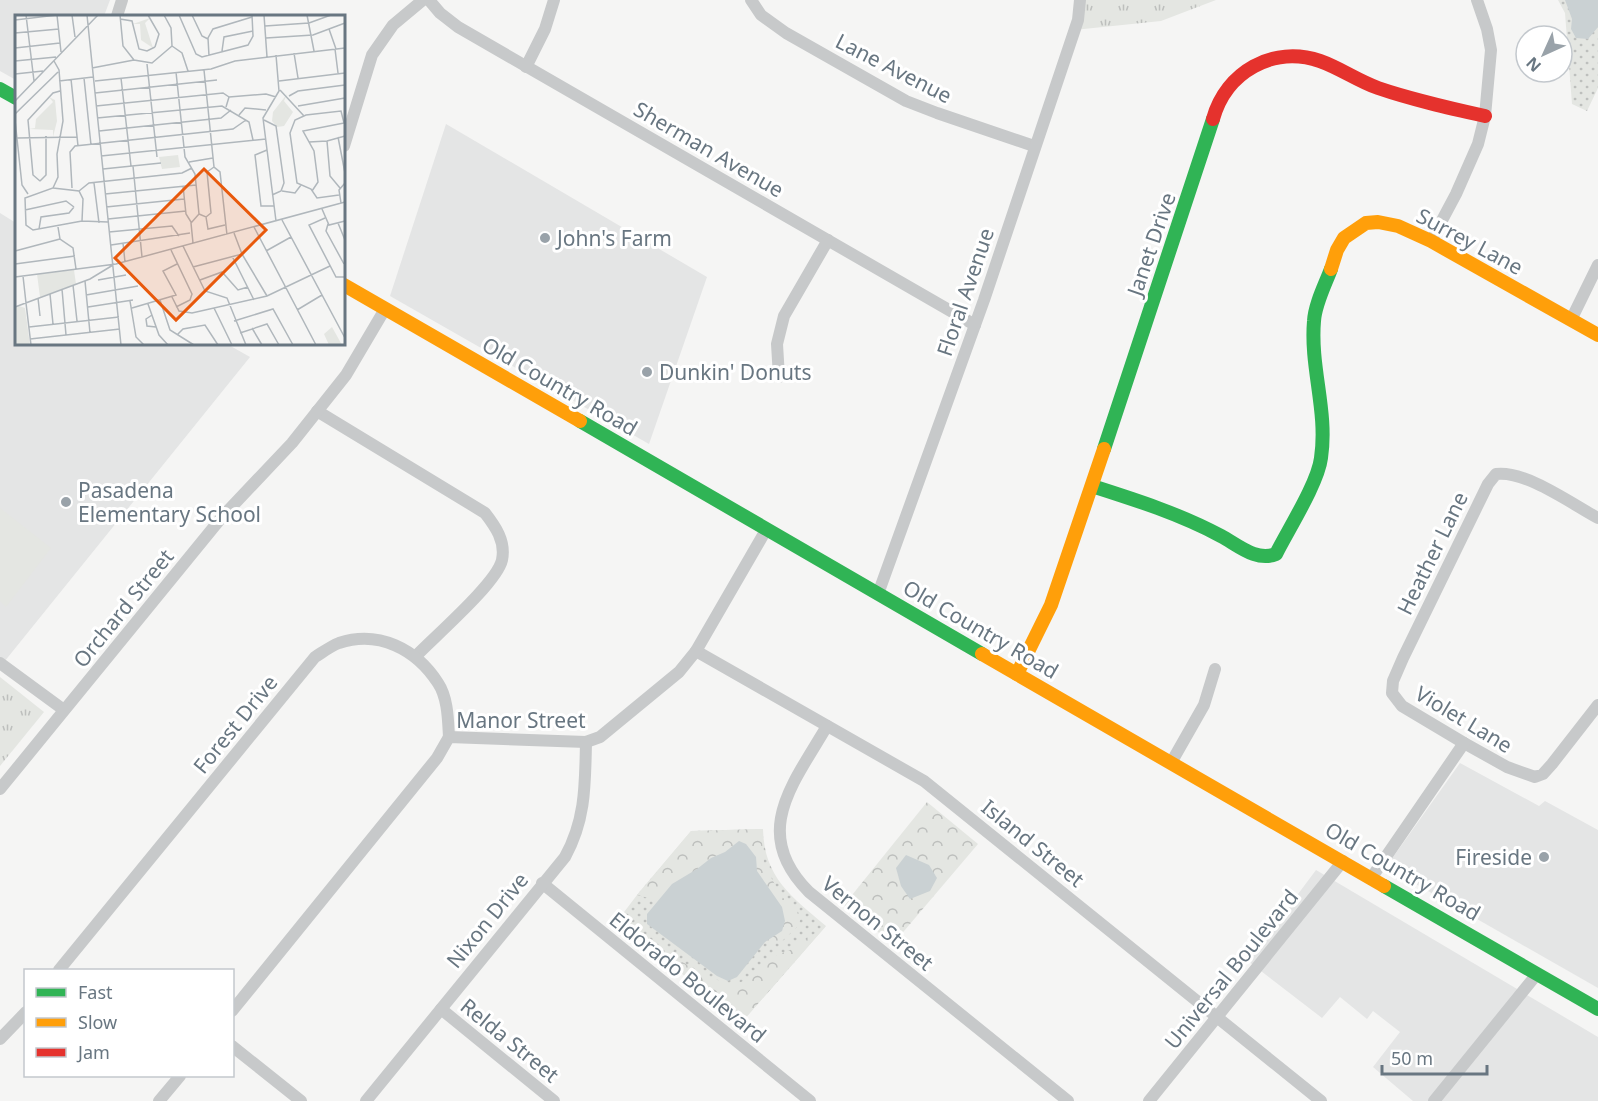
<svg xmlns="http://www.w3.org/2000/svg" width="1598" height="1101" font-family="'Noto Sans',sans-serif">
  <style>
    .built { fill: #e4e5e5 }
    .grass { fill: url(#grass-dots) }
    .forest { fill: url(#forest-crowns) }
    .park { fill: url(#park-tufts) }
    .pitch { fill: #e4e6e2 }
    .water { fill: #cad1d3 }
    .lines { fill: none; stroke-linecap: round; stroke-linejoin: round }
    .street { stroke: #c7c9ca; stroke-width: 12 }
    .fast { stroke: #30b455; stroke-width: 14 }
    .slow { stroke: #ff9f0a; stroke-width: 14 }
    .jam { stroke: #e5322d; stroke-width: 14 }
    .poi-dot { fill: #99a2a9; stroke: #fff; stroke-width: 2 }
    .labels { text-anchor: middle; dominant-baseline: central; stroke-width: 6; stroke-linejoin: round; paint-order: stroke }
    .street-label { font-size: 21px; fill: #687681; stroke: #fff }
    .poi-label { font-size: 21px; fill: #687681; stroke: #fff; text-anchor: start }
    .inset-road { fill: none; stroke: #b0b7bc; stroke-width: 1.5 }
    .view { fill: #e8590c; fill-opacity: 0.15; stroke: #e8590c; stroke-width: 3 }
    .inset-edge { fill: none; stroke: #687681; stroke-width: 3 }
  </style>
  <defs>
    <pattern id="grass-dots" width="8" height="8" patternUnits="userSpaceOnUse" patternTransform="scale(1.5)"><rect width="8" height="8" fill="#e4e6e2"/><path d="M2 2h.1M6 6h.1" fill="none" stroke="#bdbfbd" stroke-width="1.8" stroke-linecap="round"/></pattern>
    <pattern id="forest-crowns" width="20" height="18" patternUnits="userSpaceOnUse" patternTransform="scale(1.5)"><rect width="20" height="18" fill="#e4e6e2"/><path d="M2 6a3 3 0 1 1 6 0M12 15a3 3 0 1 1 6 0" fill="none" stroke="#bdbfbd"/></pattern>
    <pattern id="park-tufts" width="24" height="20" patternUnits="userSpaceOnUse" patternTransform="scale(1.5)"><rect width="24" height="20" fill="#e4e6e2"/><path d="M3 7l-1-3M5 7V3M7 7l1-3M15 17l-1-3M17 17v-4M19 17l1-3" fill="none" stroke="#bdbfbd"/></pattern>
  </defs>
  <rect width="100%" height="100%" fill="#f5f5f4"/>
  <!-- built -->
  <g class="built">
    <polygon points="0,0 110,0 104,16 16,16 16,80 0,71"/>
    <polygon points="446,124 707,277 649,444 390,296"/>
    <polygon points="0,213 16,223 16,344 227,344 250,357 0,667"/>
    <polygon points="1460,763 1539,806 1545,801 1598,830 1598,988 1386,867"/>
    <polygon points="1316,870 1598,1037 1598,1101 1413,1101 1373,1067 1400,1032 1373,1011 1367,1019 1340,997 1322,1018 1248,961"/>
  </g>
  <!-- grass -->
  <g class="grass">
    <polygon points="1558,0 1598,0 1598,88 1587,111 1572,104 1565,13"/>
    <path d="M761 829H763C764 878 792 897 826 926L742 1022 618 920 637 895 691 831Z"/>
  </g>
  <!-- forest -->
  <g class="forest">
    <polygon points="927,802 978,844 893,944 844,905"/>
    <polygon points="761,829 764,864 781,896 802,916 797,927 780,943 757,940 685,903 656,900 637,895 691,831"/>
    <polygon points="826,926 742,1022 676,969 669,954 701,973 732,986 750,978 770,958 790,950"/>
  </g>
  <!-- park -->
  <g class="park">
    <polygon points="1080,0 1216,0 1161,21 1074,30"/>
    <polygon points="0,677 44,712 0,766"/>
  </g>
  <!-- pitch -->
  <polygon class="pitch" points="0,508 51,548 6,607 0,601"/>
  <!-- water -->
  <g class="water">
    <polygon points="1565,0 1598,0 1598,27 1588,39 1576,38 1571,29 1572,19"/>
    <polygon points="739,841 746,844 756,857 757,871 782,907 785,921 782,931 765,942 737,977 728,981 717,976 647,924 647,914 672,884 697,869 711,858 725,852"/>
    <polygon points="906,855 929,865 937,878 930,891 910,899 901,886 896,868"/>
  </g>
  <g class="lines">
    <!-- street -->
    <g class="street">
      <polyline points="429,0 440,13 458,27 975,325"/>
      <polyline points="751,0 761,15 786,33 906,101 937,113 1034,146"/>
      <polyline points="117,16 122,0"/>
      <polyline points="526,67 545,29 554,0"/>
      <polyline points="344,146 372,55 393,25 423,0"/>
      <polyline points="1431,241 1456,194 1478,144 1485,116 1491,50 1487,29 1477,0"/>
      <polyline points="1571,320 1598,265"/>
      <polyline points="779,377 777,344 784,316 828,240"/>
      <path d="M317 411 485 513C495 526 506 541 502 560 497 583 434 637 415 657"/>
      <path d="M1598 518C1572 504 1525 470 1496 474L1488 484 1403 658 1393 681 1392 693 1402 706 1464 743 1507 767 1535 777 1543 774 1552 764 1598 705"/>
      <polyline points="878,594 984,300 1078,20 1080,0"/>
      <polyline points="696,651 924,781 1321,1101"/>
      <polyline points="0,663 64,710"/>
      <path d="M827 726C793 784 750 833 809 892L1068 1101"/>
      <polyline points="1171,763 1204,705 1215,669"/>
      <polyline points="0,789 222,517 292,443 346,375 385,309"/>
      <polyline points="1372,877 1464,743"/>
      <polyline points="542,883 810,1101"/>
      <path d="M59 970 315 657C323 652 331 646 339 643 379 630 416 649 438 683 448 698 448 720 449 737"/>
      <polyline points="441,1009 554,1101"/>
      <polyline points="232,1011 437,758 449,737 586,742 600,737 679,672 696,651 766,530"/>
      <polyline points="0,1039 26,1012"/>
      <polyline points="232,1046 301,1101"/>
      <polyline points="159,1101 180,1076"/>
      <path d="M366 1101 565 857C586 819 585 784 586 742"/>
      <polyline points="1149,1101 1343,861"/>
      <polyline points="1434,1101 1537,974"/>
    </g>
    <!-- fast -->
    <g class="fast">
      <polyline points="0,89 16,98"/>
      <polyline points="580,421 982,654"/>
      <polyline points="1104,449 1213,119"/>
      <path d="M1092 486C1136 500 1180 514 1221 536 1238 545 1256 562 1276 554 1288 530 1318 483 1321 458 1328 411 1310 368 1314 321 1315 304 1325 285 1331 269"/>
      <polyline points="1384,886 1598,1009"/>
    </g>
    <!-- slow -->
    <g class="slow">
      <polyline points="1331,269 1337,250 1344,238 1366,223 1378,222 1398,226 1431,241 1598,335"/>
      <polyline points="344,285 580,421"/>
      <polyline points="982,654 1384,886"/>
      <polyline points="1017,674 1051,605 1104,449"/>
    </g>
    <!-- jam -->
    <path class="jam" d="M1213 119C1226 72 1273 45 1320 61 1340 68 1358 81 1378 88 1413 100 1449 108 1485 116"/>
  </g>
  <!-- markers -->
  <g class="poi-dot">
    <circle cx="545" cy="238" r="6"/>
    <circle cx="647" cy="372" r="6"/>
    <circle cx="66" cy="502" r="6"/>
    <circle cx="1544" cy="857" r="6"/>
  </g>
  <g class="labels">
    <!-- street labels -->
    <g class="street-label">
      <text transform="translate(894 68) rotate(27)">Lane Avenue</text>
      <text transform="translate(709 149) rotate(30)">Sherman Avenue</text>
      <text transform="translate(1470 241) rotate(28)">Surrey Lane</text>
      <text transform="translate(1151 244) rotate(-71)">Janet Drive</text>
      <text transform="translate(965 292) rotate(-71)">Floral Avenue</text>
      <text transform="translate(560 386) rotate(30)">Old Country Road</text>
      <text transform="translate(1432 553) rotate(-64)">Heather Lane</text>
      <text transform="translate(123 608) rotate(-51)">Orchard Street</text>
      <text transform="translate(981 629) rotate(30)">Old Country Road</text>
      <text transform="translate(1464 719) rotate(31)">Violet Lane</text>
      <text x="521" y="720">Manor Street</text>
      <text transform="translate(235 724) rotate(-51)">Forest Drive</text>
      <text transform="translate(1033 843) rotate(39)">Island Street</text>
      <text transform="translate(1403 871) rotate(30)">Old Country Road</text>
      <text transform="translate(487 920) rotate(-51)">Nixon Drive</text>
      <text transform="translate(878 923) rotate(39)">Vernon Street</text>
      <text transform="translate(1231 969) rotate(-51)">Universal Boulevard</text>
      <text transform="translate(688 977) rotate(39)">Eldorado Boulevard</text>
      <text transform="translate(510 1040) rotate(39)">Relda Street</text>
    </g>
    <!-- poi labels -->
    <g class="poi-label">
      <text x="557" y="238">John's Farm</text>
      <text x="659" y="372">Dunkin' Donuts</text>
      <text x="78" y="490">Pasadena<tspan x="78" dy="24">Elementary School</tspan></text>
      <text x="1532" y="857" text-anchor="end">Fireside</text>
    </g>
  </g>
  <!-- overview -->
  <g transform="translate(15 15)">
    <rect width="330" height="330" fill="#f5f5f4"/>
    <path d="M163 140 165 152 147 154 144 142ZM4 291 10 293 15 330H0V292ZM317 312 327 330H314L309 319Z" fill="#e4e6e2"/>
    <path d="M135 3 130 8 138 33 126 25 125 9H118ZM272 79 269 86 278 97 269 111 262 112 257 106 258 97ZM34 82 40 85 42 106 38 122V115L14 114 20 113 21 104 38 87ZM59 255 61 269 25 282 22 259Z" fill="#e4e6e2"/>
    <path d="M35 265a8 8 0 1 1 16 0a8 8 0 1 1-16 0Z" fill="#e4e6e2"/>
    <path class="inset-road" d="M11 0 19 66M57 0 60 22M72 0 106 330M105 0 108 31 119 45 137 48 157 31M133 0 144 19 140 32M149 0 156 13 157 31M164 0 181 39 187 42 233 30 238 21 237 0M177 0 187 21 193 24M249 0 252 42M292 0 299 36M105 4 117 6 124 34 132 36 140 32M0 5 42 0 46 37M250 11 294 8 316 0M314 14 321 34M0 18 44 14M251 23 298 20 330 8M157 31 167 38 173 56M0 33 45 28M320 34 323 58M207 36 209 22 238 16M279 38 283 63M194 41 193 23 198 14 237 2M0 46 41 42M39 46 44 55 48 106 42 139 43 162 38 173 10 183 11 210 18 215 67 206M132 49 142 142M77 53 119 45M189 55 199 152 205 157 212 220M161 57 170 142 180 159 184 199 176 208 178 228M0 59 28 56M69 63 76 130M106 63 116 151M56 64 63 131M44 66 78 62M80 66 196 54 220 46 330 33M264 66 330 58M265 75 289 101M80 78 202 65M274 81 283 76 330 70M214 82 251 79 261 82M0 86 83 0M81 91 208 78 214 82 211 92M283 91 330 83M0 99 43 57M224 100 230 93 251 95M82 103 207 91 234 107 238 125M0 105 7 170 13 179M249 105 261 111 269 168 266 176 257 180M84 116 206 103 216 95M323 122 330 158M2 123 62 122M312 126 315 161 325 173M312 126 330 121M294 127 312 126M252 135 240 140 246 191H259M86 141 251 124M174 147 198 143M118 151 127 242M88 154 146 148M25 166 18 160 13 105 38 78 45 76M25 166 31 160V121M79 168 84 208M168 171 171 199 176 207M38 173 64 176 68 184 67 206M57 173 55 137 60 131 218 114 231 105M64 176 74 168 167 158 177 153M267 176 280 178 286 170M297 176 303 167 299 136 288 116 329 108M90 179 181 170M324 180 302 183 296 174 282 168 275 118 280 105 291 100 326 96 329 108M326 188 324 175 330 168M91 192 169 184M307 194 314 210 330 206M10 195 51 186 59 192M184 199 191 202 196 198 192 157 199 152M191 202 193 214 210 210M310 203 294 210 321 262H330M93 204 171 196M267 205 330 323M67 206 93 207M261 206 248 103 264 76 261 40M323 208 330 225M313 209 311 216 329 249M43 212 45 224 58 233 61 254M239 212 301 330M24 214 26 202 54 198 59 192M94 217 157 211 164 221M219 218 227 239M108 228 110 247M96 230 175 218M168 231 190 276 212 283 231 330M156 235 177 279 175 285 161 292M0 236 45 224M251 236 276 222M217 241 239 285M0 249 60 241M178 252 227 239 252 281M8 261 11 288M0 262 101 249 330 187M83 265 111 260M185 265 207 257 223 275 233 272M70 266 75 318M58 270 62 306M47 274 51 320M35 279 38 309M71 280 123 271M157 282 164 296 177 298 252 281 315 251M23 283 25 301M145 285 155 315 179 330M115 286 121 322 129 330M11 288 16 330M133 289 144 320 153 330M0 292 75 264 98 250M73 292 118 285M117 293 161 280 148 256 162 249M199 293 217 330M282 295 307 280M137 300 131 304 132 311 141 312M219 306 258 294 278 330M14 312 104 302M237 313 247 330M225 318 252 309 264 330M162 320 168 314 190 310 203 330M15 324 105 314"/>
    <path class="view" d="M189 154 251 215 161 305 100 243Z"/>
    <rect width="330" height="330" class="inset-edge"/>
  </g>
  <!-- legend -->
  <rect x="24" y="969" width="210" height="108" fill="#ffffff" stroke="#c3c8cd" stroke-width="1.5"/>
  <rect x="36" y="988" width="30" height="9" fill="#30b455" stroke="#c3c8cd" stroke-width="1.5"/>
  <text x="78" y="999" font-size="18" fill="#687681">Fast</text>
  <rect x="36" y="1018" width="30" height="9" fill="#ff9f0a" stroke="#c3c8cd" stroke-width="1.5"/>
  <text x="78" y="1029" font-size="18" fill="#687681">Slow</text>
  <rect x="36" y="1048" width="30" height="9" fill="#e5322d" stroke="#c3c8cd" stroke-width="1.5"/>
  <text x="78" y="1059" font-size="18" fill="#687681">Jam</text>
  <!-- north arrow -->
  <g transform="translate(1544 54) rotate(225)"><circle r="28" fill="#ffffff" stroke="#c3c8cd" stroke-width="1.5"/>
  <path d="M0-4.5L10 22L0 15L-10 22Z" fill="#99a2a9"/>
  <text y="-9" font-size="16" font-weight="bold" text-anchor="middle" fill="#687681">N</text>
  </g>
  <!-- scale -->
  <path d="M1382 1065v9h105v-9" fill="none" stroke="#687681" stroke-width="3"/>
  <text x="1391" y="1065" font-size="18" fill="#687681" stroke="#ffffff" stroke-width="4.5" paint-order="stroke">50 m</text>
</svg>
